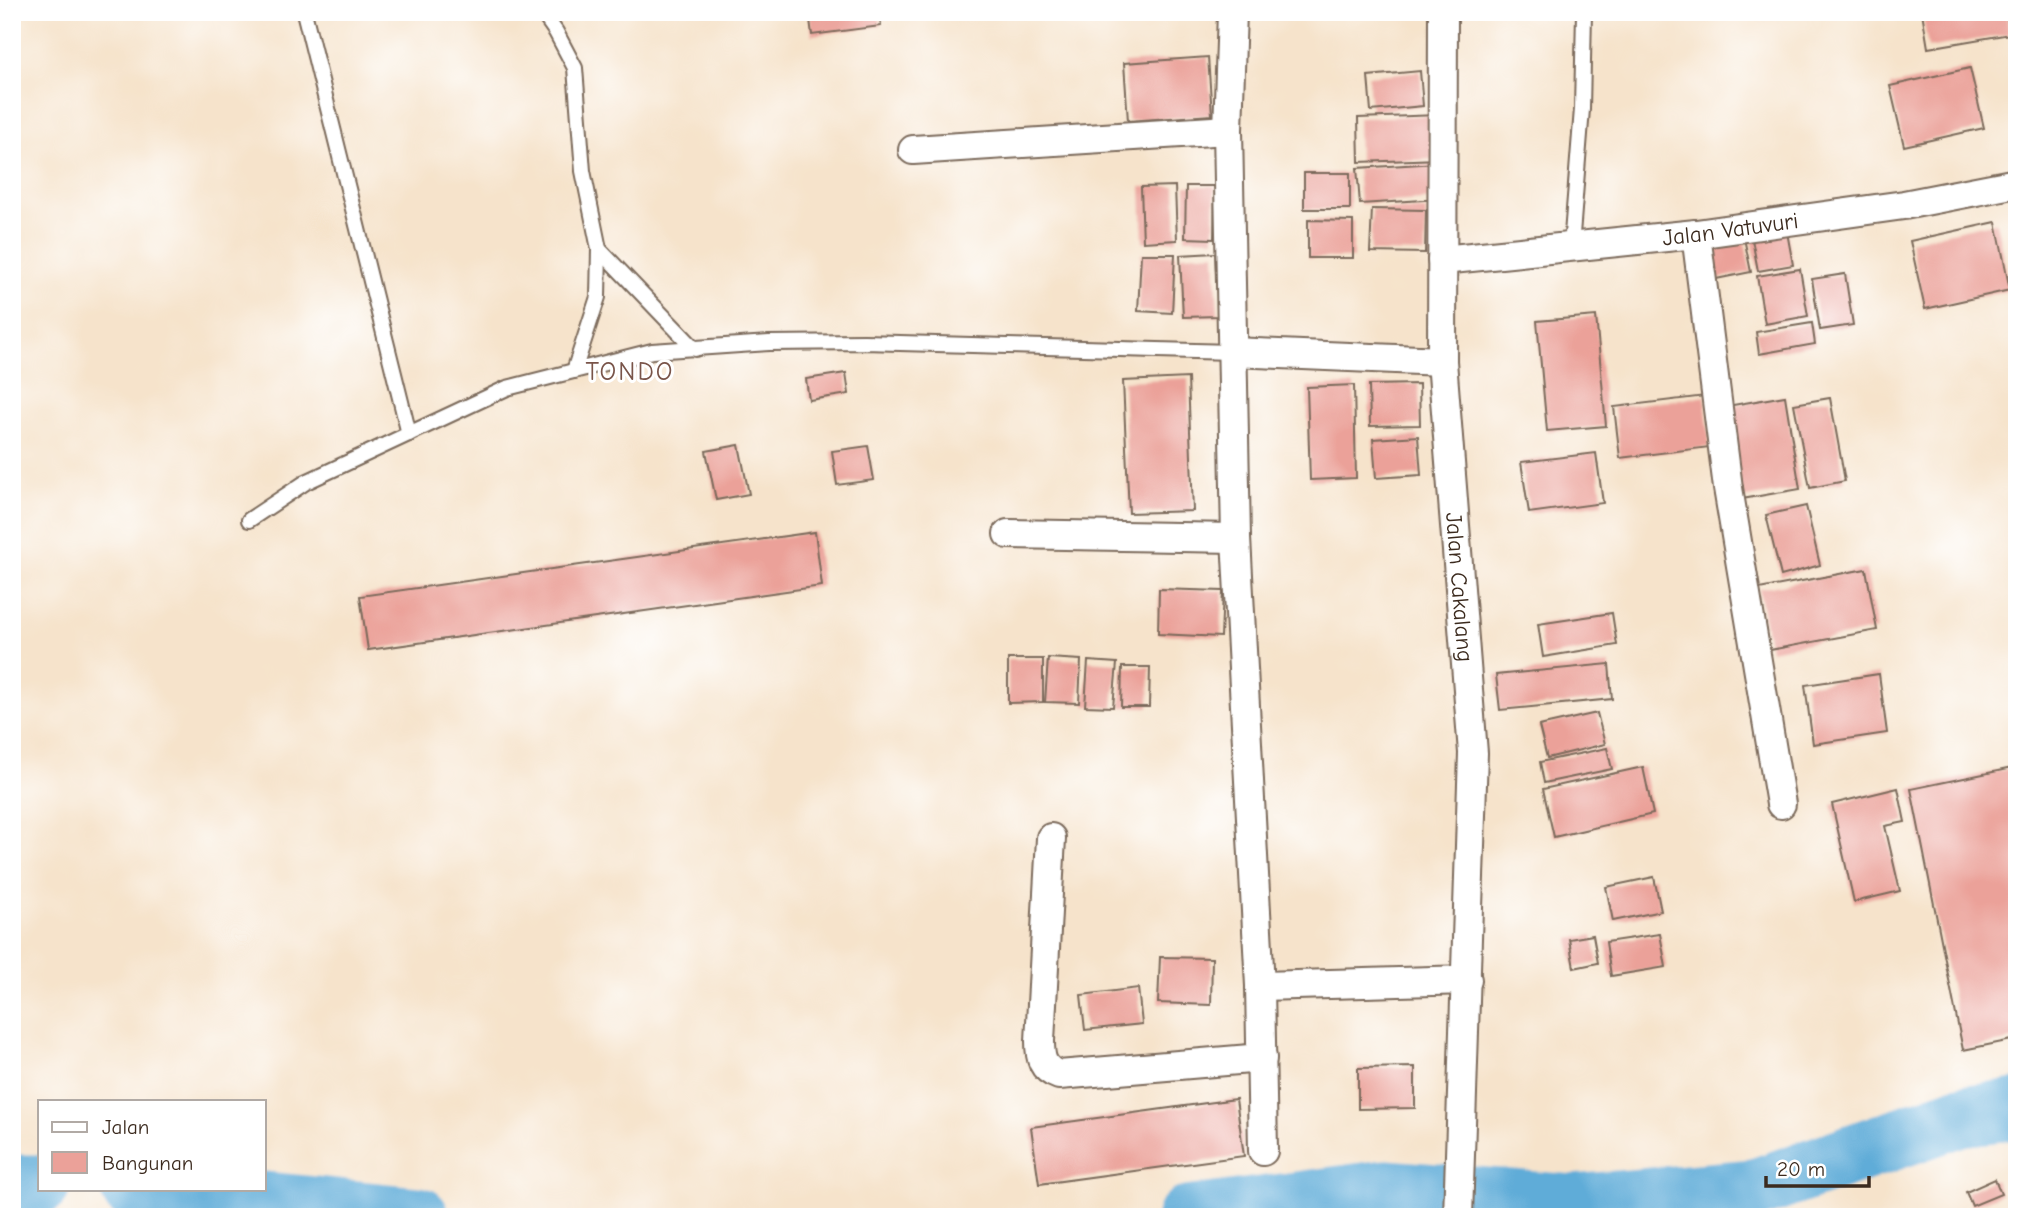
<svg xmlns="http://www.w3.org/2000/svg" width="2029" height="1229" font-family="'Comic Neue',sans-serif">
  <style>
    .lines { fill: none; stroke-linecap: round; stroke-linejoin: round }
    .river { stroke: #5facd8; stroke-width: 61 }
    .building { fill: #eba199 }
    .service-casing { stroke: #7c6b5b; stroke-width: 18 }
    .minor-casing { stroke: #7c6b5b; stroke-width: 32 }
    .service { stroke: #fff; stroke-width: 14 }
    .minor { stroke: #fff; stroke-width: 28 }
    .labels { text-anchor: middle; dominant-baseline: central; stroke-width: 6; stroke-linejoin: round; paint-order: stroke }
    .street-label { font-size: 23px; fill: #3b2a1e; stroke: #fff }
    .quarter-label { font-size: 26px; letter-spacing: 2px; fill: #795449; stroke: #fff }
  </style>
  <rect width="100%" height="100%" fill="#fff"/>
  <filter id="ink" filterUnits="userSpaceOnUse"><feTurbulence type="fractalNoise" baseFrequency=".0143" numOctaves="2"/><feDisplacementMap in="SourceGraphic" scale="14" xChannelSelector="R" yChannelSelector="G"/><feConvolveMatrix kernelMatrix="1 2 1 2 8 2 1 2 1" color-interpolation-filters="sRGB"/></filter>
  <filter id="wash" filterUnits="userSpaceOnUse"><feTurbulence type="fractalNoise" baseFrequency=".00686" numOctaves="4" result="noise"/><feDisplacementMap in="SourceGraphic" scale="28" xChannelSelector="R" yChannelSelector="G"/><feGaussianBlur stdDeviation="1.57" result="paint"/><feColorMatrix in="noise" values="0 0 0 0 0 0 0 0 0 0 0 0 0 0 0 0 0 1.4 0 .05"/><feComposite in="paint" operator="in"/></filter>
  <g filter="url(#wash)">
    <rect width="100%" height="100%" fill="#f6e3cb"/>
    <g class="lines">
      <!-- river -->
      <g class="river">
        <polyline points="12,1185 40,1185"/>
        <polyline points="131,1189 419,1217"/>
        <polyline points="1187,1217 1386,1190 1574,1205 1755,1189 1961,1116 2017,1109"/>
      </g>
    </g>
    <g id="blocks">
      <!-- building -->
      <g class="building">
        <polygon points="809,12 879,12 881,26 812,35"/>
        <polygon points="1922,12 2006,12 2010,34 1928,48"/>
        <polygon points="1208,57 1212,115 1128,121 1124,63"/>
        <polygon points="1970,68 1984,128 1904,146 1890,86"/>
        <polygon points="1420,71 1423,106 1371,111 1368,76"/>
        <polygon points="1438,115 1439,159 1359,162 1358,118"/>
        <polygon points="1437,163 1439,199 1360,204 1357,168"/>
        <rect x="1304" y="173" width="46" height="36"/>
        <polygon points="1175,186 1177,240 1143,242 1141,187"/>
        <polygon points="1186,186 1215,186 1214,239 1185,238"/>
        <polygon points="1372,209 1426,210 1425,253 1370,252"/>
        <polygon points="1308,220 1353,221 1353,258 1308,258"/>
        <polygon points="1996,222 2010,290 1925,309 1910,241"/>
        <polygon points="1787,232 1793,265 1758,271 1752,239"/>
        <polygon points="1744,238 1751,272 1711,280 1704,247"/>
        <polygon points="1215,253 1218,316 1183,317 1180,255"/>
        <polygon points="1141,254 1175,254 1172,313 1138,311"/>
        <polygon points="1800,269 1808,316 1765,324 1757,276"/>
        <polygon points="1845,274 1853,325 1820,330 1812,279"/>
        <polygon points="1596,316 1606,426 1547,431 1537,321"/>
        <polygon points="1812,323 1815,344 1759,354 1756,332"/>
        <polygon points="846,373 849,394 809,400 806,379"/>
        <polygon points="1188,378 1193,511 1129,513 1123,381"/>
        <polygon points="1419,384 1420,425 1370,426 1369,385"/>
        <polygon points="1354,385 1356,478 1310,480 1307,387"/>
        <polygon points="1705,396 1710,447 1620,458 1614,407"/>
        <polygon points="1785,396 1800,489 1742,499 1727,406"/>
        <polygon points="1830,398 1845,481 1810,488 1794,404"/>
        <polygon points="1418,436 1421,475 1376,478 1373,439"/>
        <polygon points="739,445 749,494 716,500 706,451"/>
        <polygon points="868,446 874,480 837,485 832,451"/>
        <polygon points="1596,453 1603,503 1529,513 1521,462"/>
        <polygon points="1806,506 1820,565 1781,576 1766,515"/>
        <polygon points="815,532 822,586 368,650 360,596"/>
        <polygon points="1866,569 1877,630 1770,650 1759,589"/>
        <polygon points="1159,589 1223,591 1221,637 1158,634"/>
        <polygon points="1612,613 1617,645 1543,657 1538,624"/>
        <polygon points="1048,658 1081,660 1079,703 1045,702"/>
        <polygon points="1008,659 1043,659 1043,702 1008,703"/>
        <polygon points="1088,661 1117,663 1113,707 1085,706"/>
        <polygon points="1609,664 1612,699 1500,710 1496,675"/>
        <polygon points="1122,667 1150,667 1149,707 1121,707"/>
        <polygon points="1879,674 1887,733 1813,744 1805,685"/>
        <polygon points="1597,713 1605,744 1547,758 1539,726"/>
        <polygon points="1607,748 1612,769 1544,783 1540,762"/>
        <polygon points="1643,767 1653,814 1554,837 1543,789"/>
        <polygon points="2017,767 2017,1039 1963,1050 1911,789"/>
        <polygon points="1898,788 1905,822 1885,826 1900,891 1854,902 1832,804"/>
        <polygon points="1654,877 1661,911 1613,921 1606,887"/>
        <polygon points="1660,934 1666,967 1611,976 1606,942"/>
        <polygon points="1593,935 1598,963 1574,968 1569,939"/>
        <polygon points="1160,957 1212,958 1211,1005 1158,1003"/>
        <polygon points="1138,988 1142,1024 1085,1030 1081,995"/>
        <polygon points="1415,1067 1415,1108 1358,1109 1358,1068"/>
        <polygon points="1236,1099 1244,1156 1039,1184 1031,1127"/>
        <polygon points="1995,1179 2001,1194 1972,1206 1966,1192"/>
      </g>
    </g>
  </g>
  <g filter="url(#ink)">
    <use href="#blocks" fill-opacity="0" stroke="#7c6b5b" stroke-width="2"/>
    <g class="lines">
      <!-- service casing -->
      <g class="service-casing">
        <g id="service">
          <polyline points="304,12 409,434"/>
          <polyline points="542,12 556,32 575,68 583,171 599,249 598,297 574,371"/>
          <polyline points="1571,247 1582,109 1584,12"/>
          <polyline points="599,249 695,349"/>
          <polyline points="249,520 306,482 507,388 652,351 769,343 864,342 1232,352"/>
        </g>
      </g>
      <!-- minor casing -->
      <g class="minor-casing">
        <g id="minor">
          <polyline points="1232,12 1228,130 1236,538 1260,986 1263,1151"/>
          <path id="s1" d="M1443 12 1442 361 1473 753 1458 1217"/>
          <polyline points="913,150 1228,130"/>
          <polyline points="1696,234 1728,488 1781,804"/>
          <path id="s2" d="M1442 260 1696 234 1904 205 2017 183"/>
          <polyline points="1232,352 1442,361"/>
          <polyline points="1008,534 1236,538"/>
          <path d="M1051 838 1040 1041C1040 1058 1042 1069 1059 1075L1262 1058"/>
          <polyline points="1260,986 1467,980"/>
        </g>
      </g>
      <!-- service -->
      <use href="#service" class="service"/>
      <!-- minor -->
      <use href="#minor" class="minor"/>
    </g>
  </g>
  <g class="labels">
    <!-- street labels -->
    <g class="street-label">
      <text stroke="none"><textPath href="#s2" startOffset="290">Jalan Vatuvuri</textPath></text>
      <text stroke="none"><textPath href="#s1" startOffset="576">Jalan Cakalang</textPath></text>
    </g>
    <!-- quarter labels -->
    <g class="quarter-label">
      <text x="630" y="372">TONDO</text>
    </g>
  </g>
  <!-- margin -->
  <rect width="2029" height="1229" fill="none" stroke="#fff" stroke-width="42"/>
  <!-- legend -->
  <rect x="38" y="1100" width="228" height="91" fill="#ffffff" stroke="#b1aaa5" stroke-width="2"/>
  <rect x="52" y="1122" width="35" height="10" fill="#ffffff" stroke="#b1aaa5" stroke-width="2"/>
  <text x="102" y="1134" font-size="21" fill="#3b2a1e">Jalan</text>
  <rect x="52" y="1152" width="35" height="21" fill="#eba199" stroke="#b1aaa5" stroke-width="2"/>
  <text x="102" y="1170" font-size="21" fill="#3b2a1e">Bangunan</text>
  <!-- scale -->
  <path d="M1766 1176v10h103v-10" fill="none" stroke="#3b2a1e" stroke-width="3.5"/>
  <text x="1777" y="1176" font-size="21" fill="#3b2a1e" stroke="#ffffff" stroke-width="5" paint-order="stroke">20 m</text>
</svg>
